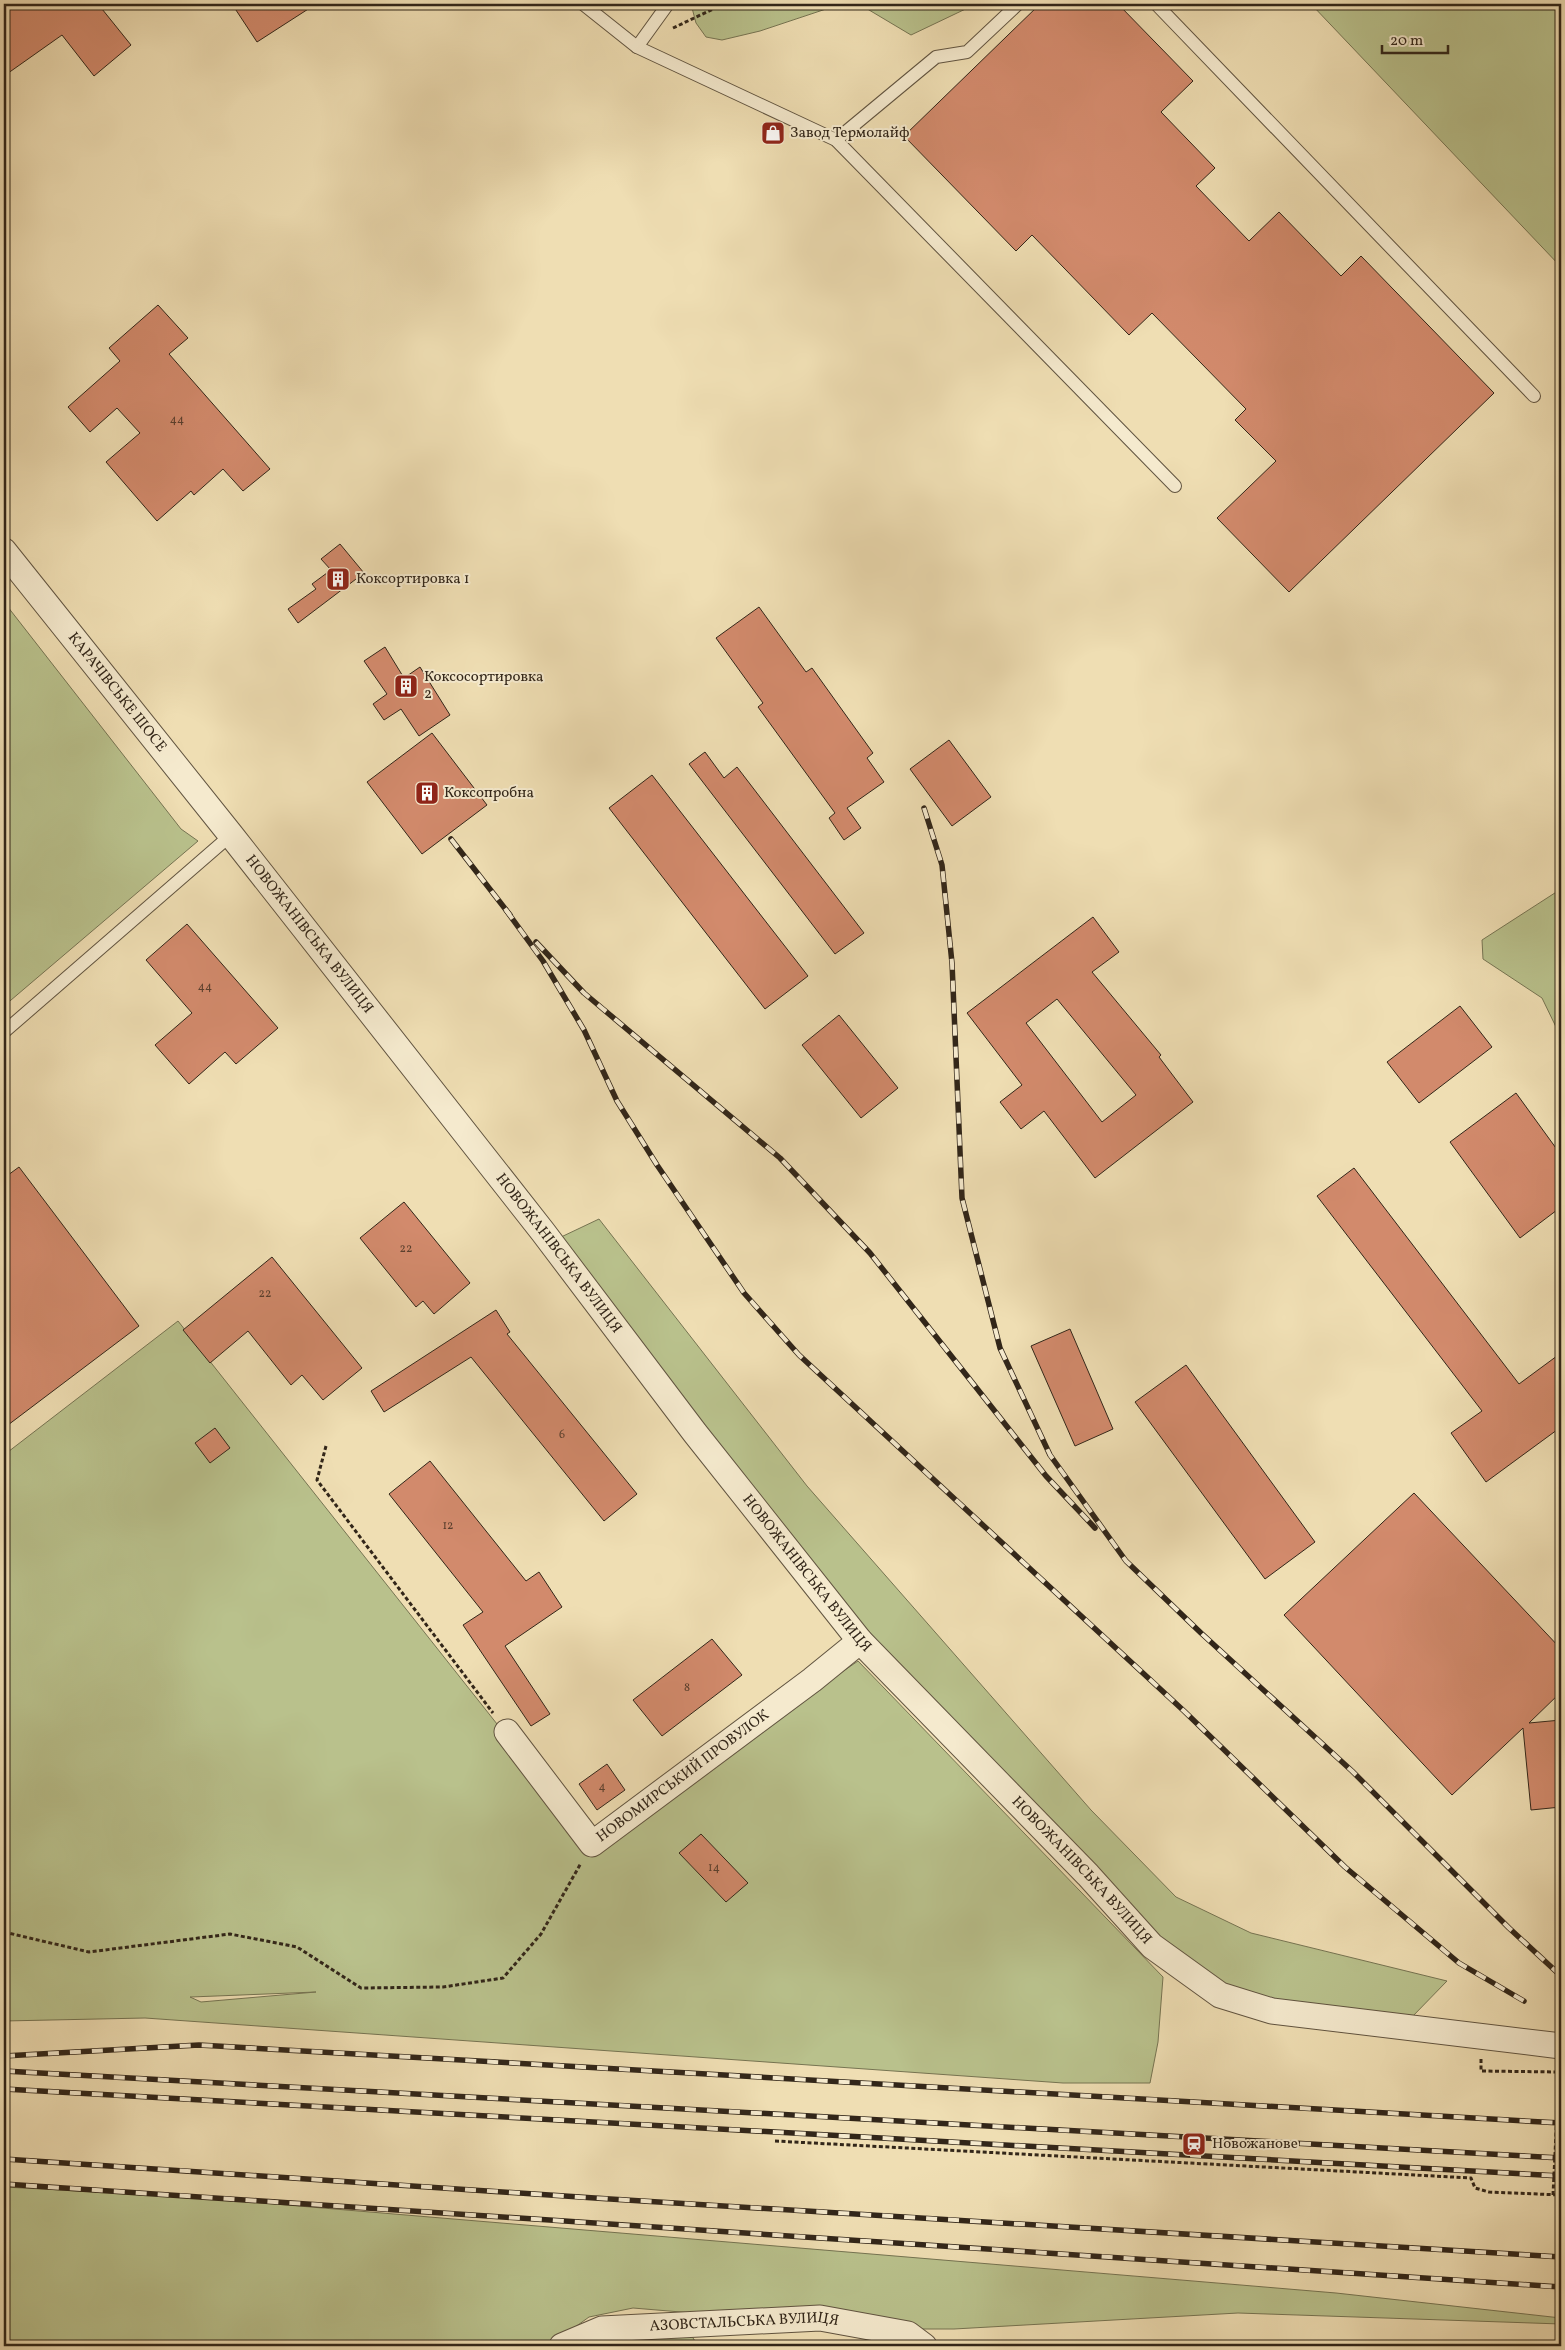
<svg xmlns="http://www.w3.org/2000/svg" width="1565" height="2350" font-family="Vollkorn,serif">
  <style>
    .green { fill: #b9c18c; stroke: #767452; fill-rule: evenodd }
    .building { fill: #d28a6c; stroke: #322619; fill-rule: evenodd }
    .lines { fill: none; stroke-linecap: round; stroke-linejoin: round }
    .lane-casing { stroke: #615440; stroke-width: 14 }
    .street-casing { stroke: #615440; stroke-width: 27 }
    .path { stroke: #322619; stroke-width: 3; stroke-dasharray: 4 2.5; stroke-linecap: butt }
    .lane { stroke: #f5eace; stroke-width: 12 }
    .street { stroke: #f5eace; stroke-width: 25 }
    .rail-casing { stroke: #322619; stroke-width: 5.5 }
    .rail { stroke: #f5eace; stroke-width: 4; stroke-dasharray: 11; stroke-linecap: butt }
    .path-bridge { stroke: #322619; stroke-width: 3; stroke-dasharray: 4 2.5; stroke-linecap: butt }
    .labels { text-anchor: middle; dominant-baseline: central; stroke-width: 4; stroke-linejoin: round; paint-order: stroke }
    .number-label { font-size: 12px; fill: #5a3f2e }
    .poi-label { font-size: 15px; fill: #322619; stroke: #f5eace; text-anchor: start }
    .street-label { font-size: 15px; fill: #322619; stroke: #f5eace }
  </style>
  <rect width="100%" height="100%" fill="#efdeb3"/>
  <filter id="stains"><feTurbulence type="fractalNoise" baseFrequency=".004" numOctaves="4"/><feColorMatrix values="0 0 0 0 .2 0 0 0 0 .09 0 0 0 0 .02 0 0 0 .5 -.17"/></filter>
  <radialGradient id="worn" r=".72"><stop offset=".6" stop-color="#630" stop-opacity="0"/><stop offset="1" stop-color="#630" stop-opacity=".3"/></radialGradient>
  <!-- green -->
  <g class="green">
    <polygon points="691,4 841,4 760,31 722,40 706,37 696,23"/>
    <polygon points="859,4 976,4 911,35"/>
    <polygon points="1311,4 1561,4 1561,267"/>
    <polygon points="4,602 181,829 198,841 4,1006"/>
    <polygon points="1561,889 1561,1077 1557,1029 1542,998 1483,959 1482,940"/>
    <polygon points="599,1219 807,1486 1091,1810 1176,1897 1251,1933 1447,1981 1411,2018 1255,2006 1179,1965 860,1641 559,1238"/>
    <path d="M178 1321 592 1844 858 1661 1163 1977 1158 2042 1150 2083H1063L145 2018 4 2021V1455ZM316 1992 201 2002 190 1997H191Z"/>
    <polygon points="4,2187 191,2197 1336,2293 1561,2318 1561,2324 1238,2313 954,2329 884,2329 633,2308 589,2317 549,2346 4,2346"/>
    <polygon points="685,2325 698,2346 603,2346 605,2340"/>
  </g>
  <!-- building -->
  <g class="building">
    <polygon points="4,4 98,4 131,45 94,76 62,35 4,76"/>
    <polygon points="232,4 316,4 257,42"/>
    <polygon points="1040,4 1118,4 1193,81 1161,112 1215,168 1196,186 1249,241 1279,212 1341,276 1361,256 1494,393 1289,592 1217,518 1276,461 1235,420 1246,409 1152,313 1129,335 1032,235 1016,251 904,136"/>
    <polygon points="158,305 188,338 169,354 270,469 243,491 223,469 194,495 191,491 157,521 106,462 140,433 117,408 90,432 68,407 120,361 109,348"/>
    <polygon points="340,544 364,573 298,623 288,609 316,589 312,584 331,570 321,559"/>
    <polygon points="759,607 806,672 812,668 873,753 867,758 884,782 847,808 861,828 844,840 829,818 835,813 758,707 763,703 716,638"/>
    <polygon points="385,647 404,678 420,667 450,715 419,736 401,709 384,720 373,704 387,694 364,661"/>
    <polygon points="432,733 487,805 422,854 367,782"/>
    <polygon points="949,740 991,797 952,826 910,769"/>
    <polygon points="705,752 724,778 737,767 864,933 835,954 689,764"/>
    <polygon points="652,775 808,976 765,1009 609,808"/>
    <path d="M1093 917 1119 952 1092 972 1161 1055 1159 1057 1193 1102 1095 1178 1044 1111 1021 1129 1000 1102 1022 1085 967 1013ZM1057 999 1136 1095 1102 1122 1026 1023Z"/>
    <polygon points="187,924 278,1028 236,1064 225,1052 189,1084 155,1045 192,1013 146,960"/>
    <polygon points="1460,1006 1492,1047 1419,1103 1387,1062"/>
    <polygon points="839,1015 898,1088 861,1118 802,1045"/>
    <polygon points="1516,1093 1561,1155 1561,1207 1520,1238 1450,1142"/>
    <polygon points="19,1167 139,1326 4,1428 4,1178"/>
    <polygon points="1354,1168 1519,1384 1561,1353 1561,1427 1486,1482 1451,1433 1482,1411 1317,1196"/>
    <polygon points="404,1202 470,1283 434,1314 423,1301 416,1307 360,1238"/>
    <polygon points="272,1257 362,1368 323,1400 302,1375 291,1385 248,1331 210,1363 183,1330"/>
    <polygon points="496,1310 510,1332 507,1334 637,1494 604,1521 471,1357 384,1412 371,1391"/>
    <polygon points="1070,1329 1113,1429 1075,1446 1031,1346"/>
    <polygon points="1186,1365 1315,1542 1265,1579 1135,1402"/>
    <polygon points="215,1428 230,1448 210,1463 195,1443"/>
    <polygon points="430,1461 526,1581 539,1572 562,1607 505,1646 550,1714 531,1726 463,1625 483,1612 389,1494"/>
    <polygon points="1414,1493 1561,1649 1561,1692 1529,1723 1561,1720 1561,1807 1531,1810 1523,1728 1452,1795 1284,1615"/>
    <polygon points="712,1639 742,1675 662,1736 633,1700"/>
    <polygon points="607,1764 625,1790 597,1810 579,1784"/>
    <polygon points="701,1834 748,1883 726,1902 679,1853"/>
  </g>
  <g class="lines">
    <!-- lane casing -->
    <g class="lane-casing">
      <g id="lane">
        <polyline points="583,4 637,47 836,140 1175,486"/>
        <polyline points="1156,4 1534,396"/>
        <polyline points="637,47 668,4"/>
        <polyline points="836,140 936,57 967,52 1018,4"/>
        <polyline points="4,1032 231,835"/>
      </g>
    </g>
    <!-- street casing -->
    <g class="street-casing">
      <g id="street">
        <path id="s1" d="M4 551 231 835 543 1232 695 1433 860 1641 1088 1875 1152 1946 1220 1995 1272 2011 1561 2046"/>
        <path id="s2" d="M507 1732 592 1844 812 1680 860 1641"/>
        <path id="s3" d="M562 2346 602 2329 820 2318 908 2334 924 2346"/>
      </g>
    </g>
    <!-- path -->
    <g class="path">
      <polyline points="673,28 724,4"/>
      <polyline points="326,1446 317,1480 493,1713"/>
      <polyline points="4,1932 89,1952 230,1934 297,1947 361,1988 443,1987 503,1978 541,1934 581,1863"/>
      <polyline points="1481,2059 1481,2071 1559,2072"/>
      <polyline points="775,2141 1471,2178 1475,2188 1489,2192 1561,2195"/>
    </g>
    <!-- lane -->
    <use href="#lane" class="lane"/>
    <!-- street -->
    <use href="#street" class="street"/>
    <!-- rail casing -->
    <g class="rail-casing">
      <g id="rail">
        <polyline points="924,808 942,865 952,963 962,1198 1000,1348 1050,1455 1126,1561 1201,1633 1352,1771 1509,1928 1561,1976"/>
        <polyline points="451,839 510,915"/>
        <polyline points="506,910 543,961 584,1030 617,1101 657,1165 744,1293 799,1355 1184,1711 1345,1867 1459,1963 1524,2001"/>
        <polyline points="536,942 584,993 780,1158 870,1253 1046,1476 1095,1528"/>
        <polyline points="4,2056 199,2045 1561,2123"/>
        <polyline points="4,2071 1561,2158"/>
        <polyline points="4,2089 1561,2176"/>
        <polyline points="4,2159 610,2199 1561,2257"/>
        <polyline points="4,2184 1561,2287"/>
      </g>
    </g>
    <!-- rail -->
    <use href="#rail" class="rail"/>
    <!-- path-bridge -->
    <polyline class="path-bridge" points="1553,2195 1559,2072"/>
  </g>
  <!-- icons -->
  <defs>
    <g id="shop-square" transform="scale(1.25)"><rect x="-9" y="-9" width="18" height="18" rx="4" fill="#8f2418" stroke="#f5eace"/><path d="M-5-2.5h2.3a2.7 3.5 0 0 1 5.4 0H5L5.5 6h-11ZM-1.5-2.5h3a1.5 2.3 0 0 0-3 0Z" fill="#fff"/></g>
    <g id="building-square" transform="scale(1.25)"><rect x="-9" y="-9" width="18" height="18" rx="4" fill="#8f2418" stroke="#f5eace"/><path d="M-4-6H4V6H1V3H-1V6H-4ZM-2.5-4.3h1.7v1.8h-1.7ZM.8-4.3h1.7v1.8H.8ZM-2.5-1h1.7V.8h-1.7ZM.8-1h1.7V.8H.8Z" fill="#fff"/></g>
    <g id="station-square" transform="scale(1.25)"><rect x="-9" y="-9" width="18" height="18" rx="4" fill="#8f2418" stroke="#f5eace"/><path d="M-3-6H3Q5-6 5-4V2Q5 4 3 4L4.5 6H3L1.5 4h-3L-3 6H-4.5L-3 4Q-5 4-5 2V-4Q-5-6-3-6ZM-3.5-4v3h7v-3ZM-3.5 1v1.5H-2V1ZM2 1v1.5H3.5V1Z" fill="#fff"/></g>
  </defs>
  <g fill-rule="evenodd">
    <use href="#shop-square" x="773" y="133"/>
    <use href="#building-square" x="338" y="579"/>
    <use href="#building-square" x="406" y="686"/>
    <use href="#building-square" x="427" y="793"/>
    <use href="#station-square" x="1194" y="2144"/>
  </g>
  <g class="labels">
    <!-- number labels -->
    <g class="number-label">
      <text x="177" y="420">44</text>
      <text x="205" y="987">44</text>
      <text x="406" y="1249">22</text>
      <text x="265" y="1294">22</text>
      <text x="562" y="1435">6</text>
      <text x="448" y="1526">12</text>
      <text x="687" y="1688">8</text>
      <text x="602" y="1787">4</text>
      <text x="714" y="1868">14</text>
    </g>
    <!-- poi labels -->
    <g class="poi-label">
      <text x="790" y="133">Завод Термолайф</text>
      <text x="356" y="579">Коксортировка 1</text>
      <text x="424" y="677">Коксосортировка<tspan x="424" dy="17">2</tspan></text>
      <text x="444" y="793">Коксопробна</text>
      <text x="1212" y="2144">Новожанове</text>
    </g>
    <!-- street labels -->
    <g class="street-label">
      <text stroke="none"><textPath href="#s1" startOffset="181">КАРАЧІВСЬКЕ ШОСЕ</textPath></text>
      <text stroke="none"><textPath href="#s1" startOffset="490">НОВОЖАНІВСЬКА ВУЛИЦЯ</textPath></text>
      <text stroke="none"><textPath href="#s1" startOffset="895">НОВОЖАНІВСЬКА ВУЛИЦЯ</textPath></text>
      <text stroke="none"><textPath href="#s1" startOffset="1300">НОВОЖАНІВСЬКА ВУЛИЦЯ</textPath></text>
      <text stroke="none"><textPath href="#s2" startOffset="254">НОВОМИРСЬКИЙ ПРОВУЛОК</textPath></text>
      <text stroke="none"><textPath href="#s1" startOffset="1705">НОВОЖАНІВСЬКА ВУЛИЦЯ</textPath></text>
      <text stroke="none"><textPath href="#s3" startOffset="186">АЗОВСТАЛЬСЬКА ВУЛИЦЯ</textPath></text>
    </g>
  </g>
  <!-- margin -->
  <rect width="1565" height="2350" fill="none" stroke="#efdeb3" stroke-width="20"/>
  <rect x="5" y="5" width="1555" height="2340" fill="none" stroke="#322619" stroke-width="2.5"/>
  <rect x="10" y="10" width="1545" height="2330" fill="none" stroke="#322619"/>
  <!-- scale -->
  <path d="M1382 45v8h66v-8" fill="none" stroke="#322619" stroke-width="2.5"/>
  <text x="1390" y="45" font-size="15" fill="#322619" stroke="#f5eace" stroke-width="4" paint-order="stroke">20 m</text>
  <rect width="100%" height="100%" filter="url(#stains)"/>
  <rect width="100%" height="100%" fill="url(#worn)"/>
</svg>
